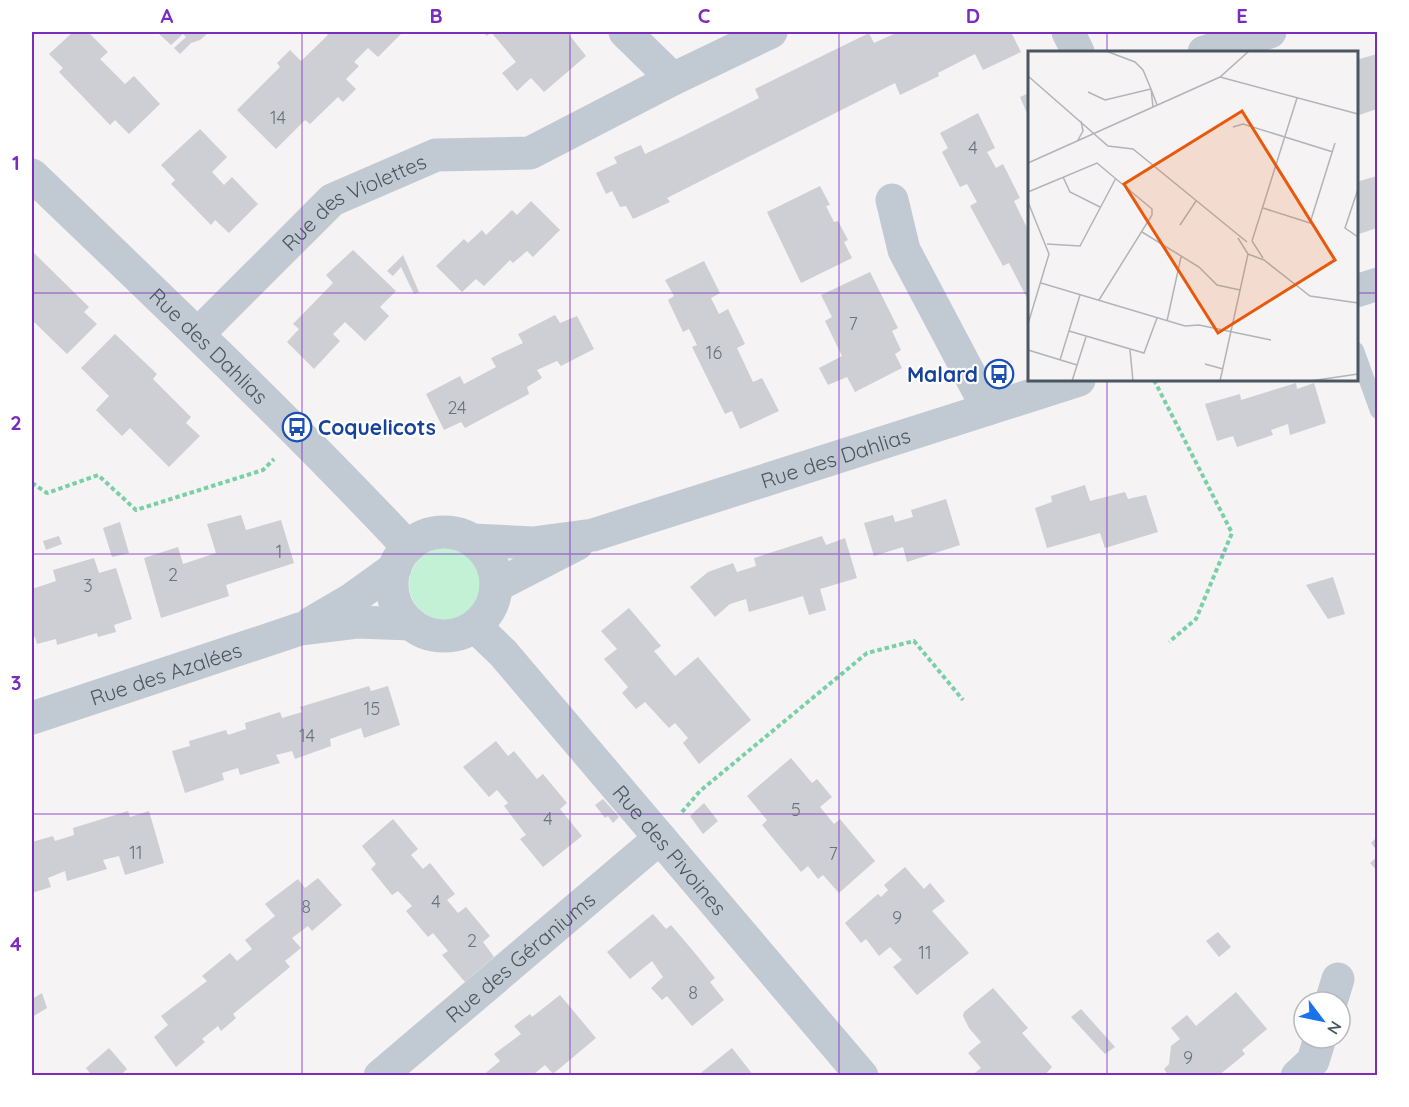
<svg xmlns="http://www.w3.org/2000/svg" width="1409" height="1107" font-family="Quicksand,sans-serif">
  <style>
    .green { fill: #c3f1d5 }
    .building { fill: #cdcfd5 }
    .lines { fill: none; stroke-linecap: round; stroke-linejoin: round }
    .path { stroke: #7ad0a6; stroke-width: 4; stroke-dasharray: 4.5 3; stroke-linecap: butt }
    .service { stroke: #c1cad2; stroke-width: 16 }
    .minor { stroke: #c1cad2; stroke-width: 33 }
    .tertiary { stroke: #c1cad2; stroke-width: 33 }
    .grid { fill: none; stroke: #7b2cbf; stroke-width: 1.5; stroke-opacity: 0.55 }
    .labels { text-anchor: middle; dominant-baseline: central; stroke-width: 4.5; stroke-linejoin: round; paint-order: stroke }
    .number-label { font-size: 18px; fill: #6b747e }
    .street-label { font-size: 21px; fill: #4a5661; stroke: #fff }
    .transit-label { font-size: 21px; font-weight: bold; fill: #164399; stroke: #fff; text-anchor: end }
    .inset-road { fill: none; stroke: #b1b4b9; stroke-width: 1.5 }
    .view { fill: #e8590c; fill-opacity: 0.15; stroke: #e8590c; stroke-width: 3 }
    .inset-edge { fill: none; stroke: #4a5661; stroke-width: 3 }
    .neatline { fill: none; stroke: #7b2cbf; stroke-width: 2 }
    .grid-label { font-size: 20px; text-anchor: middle; font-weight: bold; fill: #7b2cbf }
  </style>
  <rect width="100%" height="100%" fill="#f5f3f3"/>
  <!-- green -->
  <circle class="green" cx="445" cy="584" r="36"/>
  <!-- building -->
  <g class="building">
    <polygon points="73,32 88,32 108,52 100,59 125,84 134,76 160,104 129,134 115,120 110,125 59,72 63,68 49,54"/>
    <polygon points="157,32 209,32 200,40 191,43 180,54 174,48 186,37 183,34 171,45"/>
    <polygon points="325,32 398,32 401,34 378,57 368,48 354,62 359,66 346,79 356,89 343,102 338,97 310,124 305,120 276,149 237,110 280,67 277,63 290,50 301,61 328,35"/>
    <polygon points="483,32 567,32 586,56 544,92 531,78 517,91 502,73 516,62 491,32 487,36"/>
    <polygon points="898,32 1011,32 1021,52 983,70 975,54 938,73 939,76 900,95 895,83 667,198 670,202 633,219 626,206 620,207 612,191 606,194 596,173 617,163 614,157 641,145 645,154 683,136 759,98 755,89 869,33 874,43"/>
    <polygon points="1377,54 1377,109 1356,116 1356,60"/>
    <polygon points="1029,93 1029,118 1020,97"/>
    <polygon points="978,113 995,148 987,152 996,168 1003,164 1020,198 1014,201 1029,232 1029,302 1009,263 1003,266 970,206 977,202 967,184 960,187 942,152 948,148 940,133"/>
    <polygon points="200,129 227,157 212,172 224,185 232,177 258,204 229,233 215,220 211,225 171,184 175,180 161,165"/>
    <polygon points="1377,176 1377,228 1356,235 1356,182"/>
    <polygon points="820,186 830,205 826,206 834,222 838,221 848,240 844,242 852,258 801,283 767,212"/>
    <polygon points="531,201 560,230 533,257 527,251 513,263 510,260 484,286 476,279 462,292 436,266 464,239 468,243 482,230 486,235 512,210 517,215"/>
    <polygon points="353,250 396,291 380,307 389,316 365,341 345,322 333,334 340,341 314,369 287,342 299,329 293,324 333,283 326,275"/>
    <polygon points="34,253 89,307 84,312 97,324 67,354 32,320 32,255"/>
    <polygon points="403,255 419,292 414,294 401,267 393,276 387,271"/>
    <polygon points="704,261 720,293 711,298 719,314 728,309 745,344 737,348 753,382 762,378 779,411 740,429 732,411 725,414 692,347 697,345 689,329 683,332 668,300 674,296 665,280"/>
    <polygon points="870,272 898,328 892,331 901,350 895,354 902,368 855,392 847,377 828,385 819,368 842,356 825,321 832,317 821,295"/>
    <polygon points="555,315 560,323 577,316 594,349 561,366 557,361 537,370 542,378 527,387 529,394 514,402 465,428 461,422 444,430 426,394 460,376 464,384 496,367 491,358 523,343 518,334"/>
    <polygon points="115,334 157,374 153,379 191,417 186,423 200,436 169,467 130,428 122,436 96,410 109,396 81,368"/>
    <polygon points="1296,383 1297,389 1314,383 1326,423 1290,435 1288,424 1271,430 1273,435 1237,447 1233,436 1217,441 1205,404 1240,394 1241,400"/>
    <polygon points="1085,485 1090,501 1125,492 1128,499 1146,495 1158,532 1105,548 1100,533 1047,548 1035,508 1052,502 1051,496"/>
    <polygon points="946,499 960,545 907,562 903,547 874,556 864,523 893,515 895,522 913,517 911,510"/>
    <polygon points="241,515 246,530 281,520 294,563 226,585 229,596 161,618 144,558 178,547 183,564 216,553 207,524"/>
    <polygon points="120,522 129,553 112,557 103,528"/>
    <polygon points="59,536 62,544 46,550 43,541"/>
    <polygon points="822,536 826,545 845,538 857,578 820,589 826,610 809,615 803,596 749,612 746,599 730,604 715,617 690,587 708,572 733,563 737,572 756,566 754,558"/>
    <polygon points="94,558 99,573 116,568 132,619 114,625 116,632 98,637 97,633 57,645 56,639 37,644 35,637 32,637 32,589 56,581 53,570"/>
    <polygon points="1333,577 1345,614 1328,619 1306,585"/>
    <polygon points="629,608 661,646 654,651 675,676 698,657 751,720 699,764 683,743 688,738 675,723 669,728 645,702 636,709 622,693 628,687 604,659 617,649 601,631"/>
    <polygon points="369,686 371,691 388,686 400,725 364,738 361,728 330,739 331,746 295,759 292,751 276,755 280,763 240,775 238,768 222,773 224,780 185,793 172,751 190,746 189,741 226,730 228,735 246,729 245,723 280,712 282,718 302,712 300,707"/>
    <polygon points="496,741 508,756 514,751 537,779 543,774 567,803 560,809 582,836 543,867 520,839 526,835 504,806 508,803 497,790 489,797 463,767"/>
    <polygon points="791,758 812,783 817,779 832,797 820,807 834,824 840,819 875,861 839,893 823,875 818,879 808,866 801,872 762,825 767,820 747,796"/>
    <polygon points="603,799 619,817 613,823 608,816 605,818 595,805"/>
    <polygon points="704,803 718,821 703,834 690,816"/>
    <polygon points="128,811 130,817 149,811 164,863 125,875 119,856 103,860 107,869 67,881 65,871 48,878 51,887 32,893 32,842 53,836 55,841 74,835 73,828"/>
    <polygon points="393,819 418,849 411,855 423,869 430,863 455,894 447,900 458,913 466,907 490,936 483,942 494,957 465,982 442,955 448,951 433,933 428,937 406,911 412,906 398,891 392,895 371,869 376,864 362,846"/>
    <polygon points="1377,837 1377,851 1371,843"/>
    <polygon points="1377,857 1377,871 1370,863"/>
    <polygon points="905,867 924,889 930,883 945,901 932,911 969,953 917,995 893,967 902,960 890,947 879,956 866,939 861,943 845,923 878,894 881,897 888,890 884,885"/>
    <polygon points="318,878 342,905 312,931 308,926 292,938 301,948 285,961 290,967 233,1014 236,1018 221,1031 218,1026 202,1039 205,1042 176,1067 154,1037 168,1025 161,1016 207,981 202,976 230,953 237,961 252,949 245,940 275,916 265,904 298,879 305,888"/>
    <polygon points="653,914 666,929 671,925 694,952 715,978 710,982 724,1000 692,1026 667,996 662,1000 651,988 663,977 652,961 630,979 607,952"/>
    <polygon points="1218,932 1231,947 1219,957 1206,941"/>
    <polygon points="993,988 1028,1028 1022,1033 1052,1067 1044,1076 971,1076 981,1068 968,1053 981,1042 969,1028 963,1016 964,1012"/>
    <polygon points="1236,992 1267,1029 1242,1050 1245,1054 1218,1076 1169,1076 1164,1069 1169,1064 1171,1046 1180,1039 1171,1028 1187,1015 1196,1026"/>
    <polygon points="42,993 47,1008 32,1017 32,999"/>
    <polygon points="560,995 596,1038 553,1074 545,1065 534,1074 535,1076 482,1076 500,1061 494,1054 521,1034 514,1026 530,1014 532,1017"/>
    <polygon points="1081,1009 1115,1047 1105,1054 1071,1017"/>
    <polygon points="109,1048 127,1069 120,1076 92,1076 86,1068"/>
    <polygon points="732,1048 754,1076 697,1076"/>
  </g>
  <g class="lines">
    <!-- path -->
    <g class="path">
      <polyline points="1154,380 1232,533 1196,619 1169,642"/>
      <polyline points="32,483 47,493 98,475 136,510 263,470 274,459"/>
      <polyline points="682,812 700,791 867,653 914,641 963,700"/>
    </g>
    <!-- service -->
    <polyline class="service" points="1356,350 1378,411"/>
    <!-- minor -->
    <g class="minor">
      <polyline points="625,32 673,79"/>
      <polyline points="1068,32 1078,52"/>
      <polyline points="1204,52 1270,32"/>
      <path id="s1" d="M32 175C159 297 287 418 408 547"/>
      <polyline points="892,200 904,250 988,409"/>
      <path id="s2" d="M198 334 332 200 436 155 530 153 673 79 771 32"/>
      <path id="s3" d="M475 626 503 653 862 1076"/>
      <polyline points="1331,1002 1338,979"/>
      <path id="s4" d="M380 1076 660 838"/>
      <polyline points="1297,1076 1313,1061 1320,1038"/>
    </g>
    <!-- tertiary -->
    <g class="tertiary">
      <polyline points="1356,291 1378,284"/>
      <circle cx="444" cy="584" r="52"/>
      <path id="s5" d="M472 540 533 543 593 535 1079 380"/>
      <polyline points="496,586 577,544"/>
      <polyline points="311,623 352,599 395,568"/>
      <path id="s6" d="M32 718 300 629 357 622 411 624"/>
    </g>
  </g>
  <!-- grid -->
  <path class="grid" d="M302 32V1076M570 32V1076M839 32V1076M1107 32V52M32 293H1030M1356 293H1378M1107 380V1076M32 554H1378M32 814H1378"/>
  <!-- icons -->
  <defs>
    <g id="bus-ring" transform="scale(1.5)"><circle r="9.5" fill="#fff" stroke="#1a4fb4" stroke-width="1.5"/><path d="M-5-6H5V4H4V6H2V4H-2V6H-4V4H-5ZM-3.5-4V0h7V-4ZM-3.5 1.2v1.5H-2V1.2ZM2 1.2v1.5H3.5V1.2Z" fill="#1a4fb4"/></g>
  </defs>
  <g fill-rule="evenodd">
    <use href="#bus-ring" x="999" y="374"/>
    <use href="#bus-ring" x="297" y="427"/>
  </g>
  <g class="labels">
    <!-- number labels -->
    <g class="number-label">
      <text x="278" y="117">14</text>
      <text x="973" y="147">4</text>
      <text x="853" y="323">7</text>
      <text x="714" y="352">16</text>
      <text x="457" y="407">24</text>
      <text x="279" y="551">1</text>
      <text x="173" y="574">2</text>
      <text x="88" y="585">3</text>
      <text x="372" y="708">15</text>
      <text x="307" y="735">14</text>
      <text x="796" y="809">5</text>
      <text x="548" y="818">4</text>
      <text x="136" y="852">11</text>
      <text x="833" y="853">7</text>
      <text x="436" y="901">4</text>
      <text x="306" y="906">8</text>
      <text x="897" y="917">9</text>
      <text x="472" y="940">2</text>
      <text x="925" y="952">11</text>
      <text x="693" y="992">8</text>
      <text x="1188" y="1057">9</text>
    </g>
    <!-- street labels -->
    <g class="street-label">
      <text stroke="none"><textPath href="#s2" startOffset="207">Rue des Violettes</textPath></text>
      <text stroke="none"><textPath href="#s1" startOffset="246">Rue des Dahlias</textPath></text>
      <text stroke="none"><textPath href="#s5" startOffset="376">Rue des Dahlias</textPath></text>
      <text stroke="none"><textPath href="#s6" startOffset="141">Rue des Azalées</textPath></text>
      <text stroke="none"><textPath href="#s3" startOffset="297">Rue des Pivoines</textPath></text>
      <text stroke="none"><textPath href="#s4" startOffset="184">Rue des Géraniums</textPath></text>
    </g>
    <!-- transit labels -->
    <g class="transit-label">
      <text x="978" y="374">Malard</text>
      <text x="318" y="427" text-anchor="start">Coquelicots</text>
    </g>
  </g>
  <!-- overview -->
  <g transform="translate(1028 51)">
    <rect width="330" height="330" fill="#f5f3f3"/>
    <path class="inset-road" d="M0 25 80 95 105 98 219 191M192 26 330 63M60 41 77 49 123 38 115 19 107 11 78 0M125 56 123 38 129 54M205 76 215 73 305 101M50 89 55 80 53 70M0 112 192 26 221 0M35 126 42 141 72 156M330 138 317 177 330 186M0 141 69 112 124 158V164L71 249M0 151 21 203 0 273M235 157 282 172 307 92M152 174 168 150M114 181 171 216 189 234 212 239M210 187 220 203M224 190 269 47M224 190 235 207M19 193 52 195 88 127M220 203 236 209 282 245 330 252M13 232 157 275 171 274 243 289M139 270 153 206M41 280 116 302 129 267M0 299 49 314M102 299 105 330M32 309 52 244M177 313 195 318M44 330 58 286M192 330 220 203M282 330 330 323"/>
    <path class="view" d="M214 60 307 209 190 282 96 133Z"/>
    <rect width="330" height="330" class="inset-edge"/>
  </g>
  <!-- border -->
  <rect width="1409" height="1107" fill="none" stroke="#ffffff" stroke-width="66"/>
  <!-- north arrow -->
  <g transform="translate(1322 1020) rotate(122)"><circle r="28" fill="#ffffff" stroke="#b7bbc0" stroke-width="1.5"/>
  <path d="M0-4.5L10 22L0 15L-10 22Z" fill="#1a73e8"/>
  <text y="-9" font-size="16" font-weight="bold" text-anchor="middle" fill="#4a5661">N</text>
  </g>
  <rect x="33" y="33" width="1343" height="1041" class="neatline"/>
  <g class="grid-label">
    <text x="167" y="23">A</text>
    <text x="436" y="23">B</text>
    <text x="704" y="23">C</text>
    <text x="973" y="23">D</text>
    <text x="1242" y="23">E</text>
    <text x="16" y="170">1</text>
    <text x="16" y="430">2</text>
    <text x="16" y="690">3</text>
    <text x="16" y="951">4</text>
  </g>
</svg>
